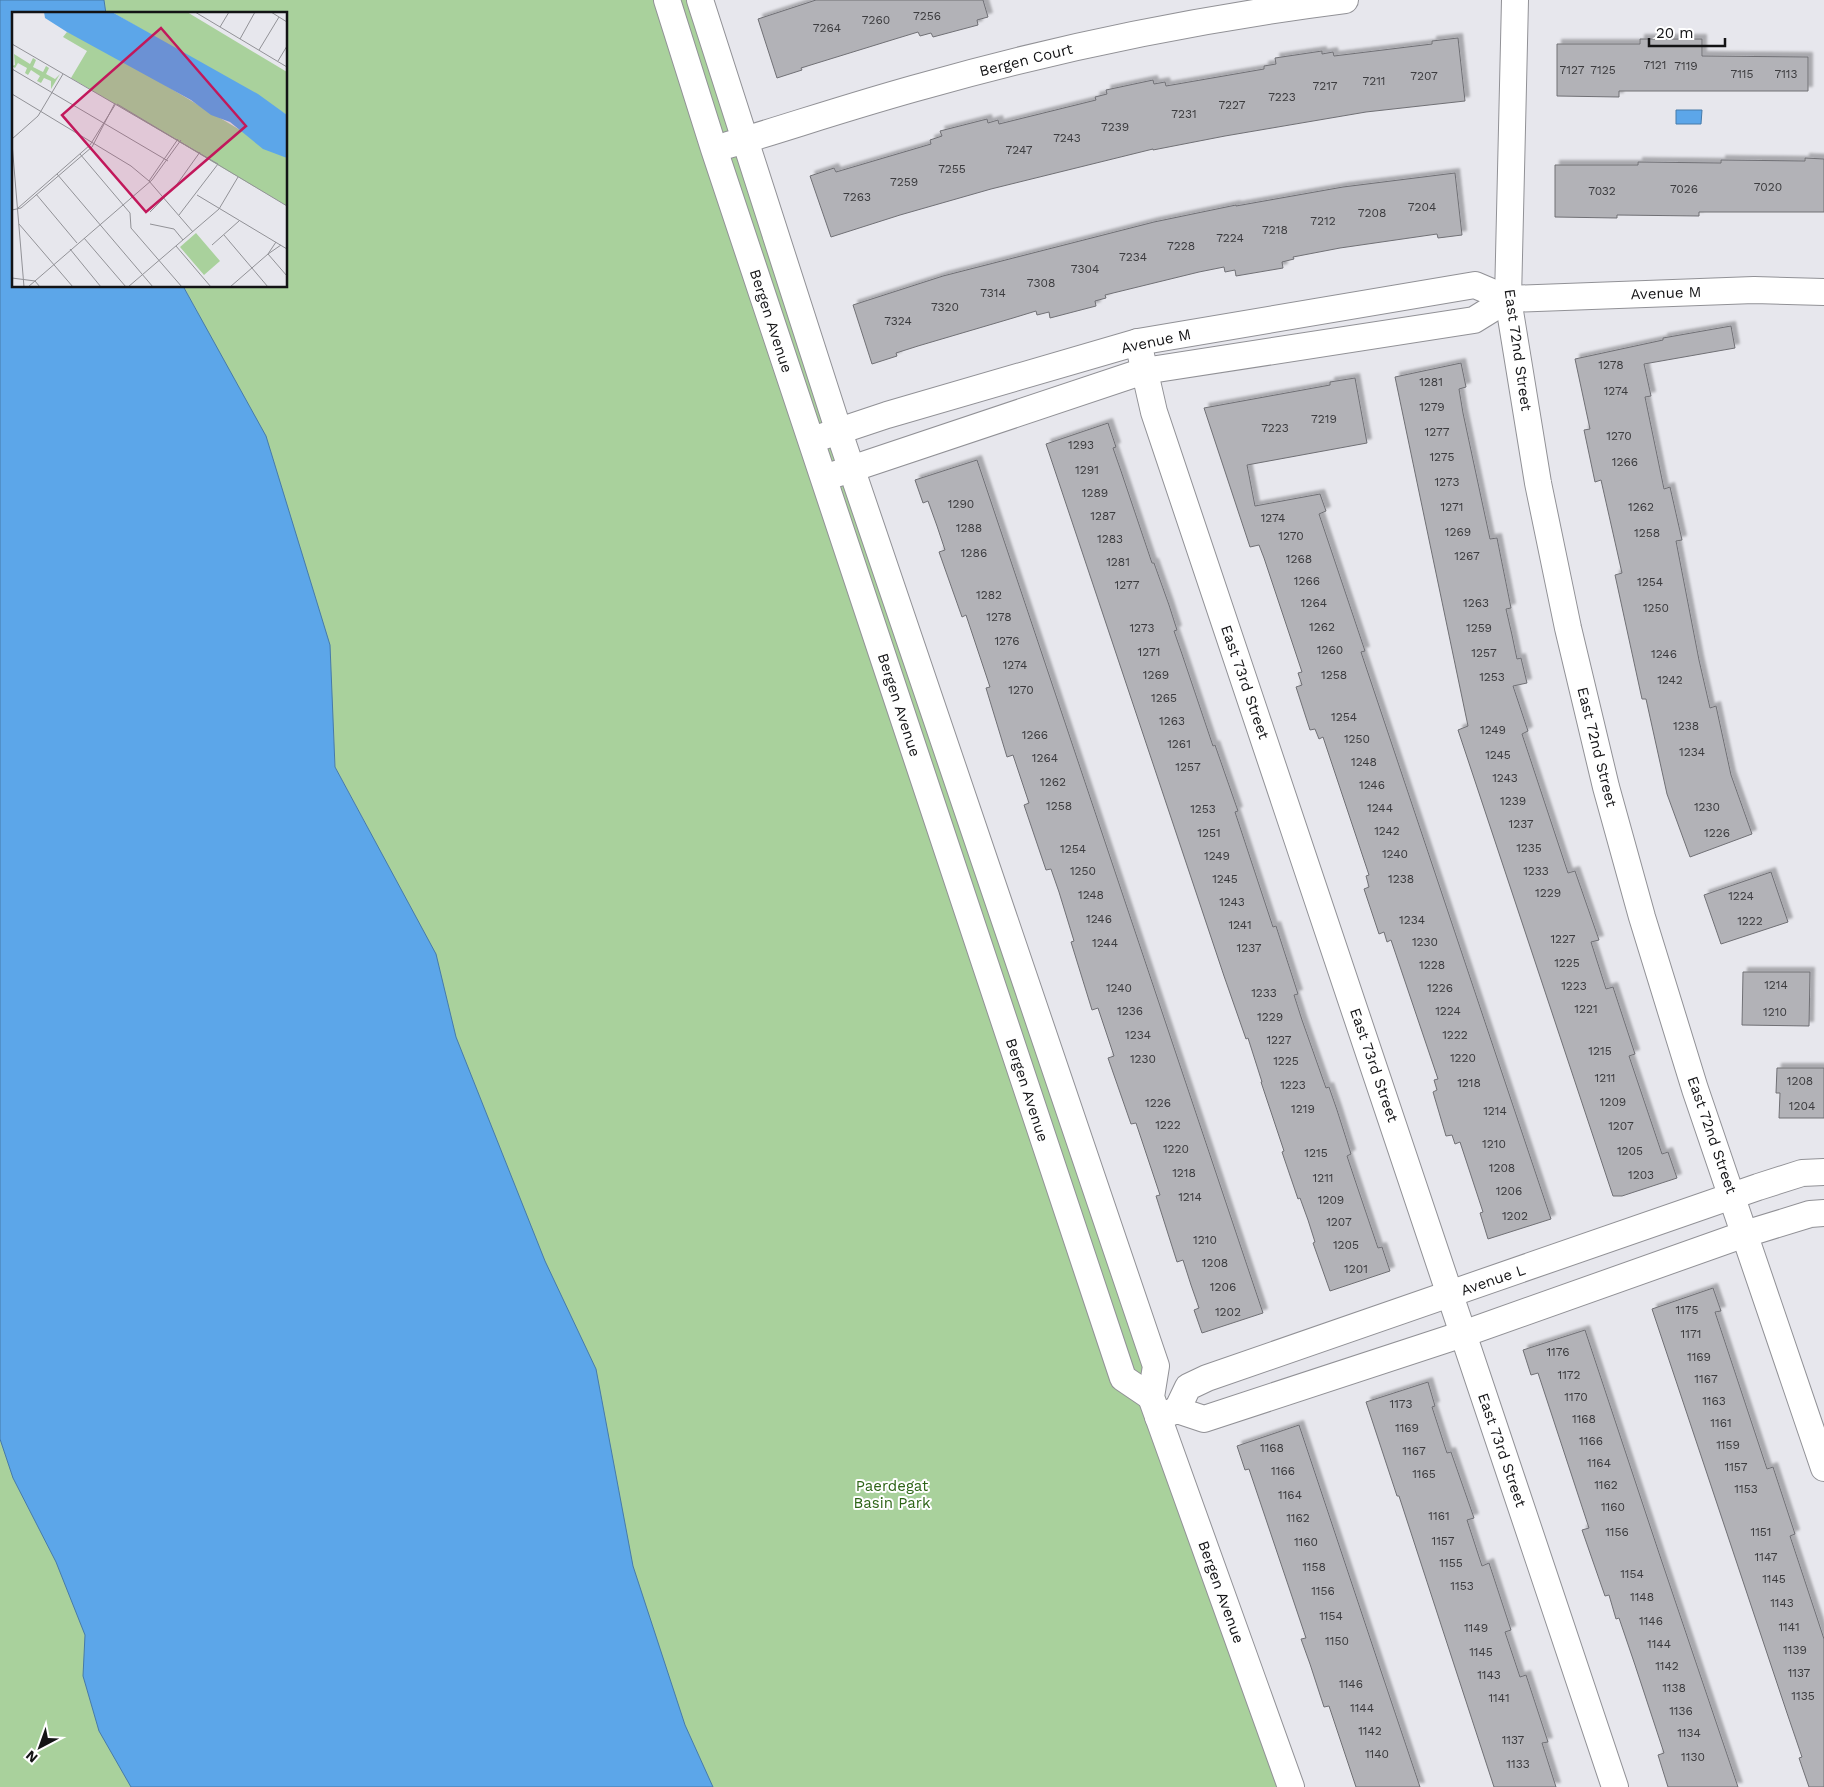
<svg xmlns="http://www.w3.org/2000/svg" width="1824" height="1787" font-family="'Work Sans',sans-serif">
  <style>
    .green { fill: #a9d19c }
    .water { fill: #5ca6e9; stroke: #467aa9 }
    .building { fill: #b2b2b7; stroke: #707075; filter: url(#shadow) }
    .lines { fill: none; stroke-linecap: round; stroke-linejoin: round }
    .minor-casing { stroke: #919196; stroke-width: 28 }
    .minor { stroke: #fff; stroke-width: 26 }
    .labels { text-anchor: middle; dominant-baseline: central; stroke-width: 4; stroke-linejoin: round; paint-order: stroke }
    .number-label { font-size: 12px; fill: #3b3b3e }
    .street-label { font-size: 15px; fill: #131315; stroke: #fff }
    .park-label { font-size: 15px; fill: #2d6416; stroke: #fff }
    .inset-road { fill: none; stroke: #929297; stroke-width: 1 }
    .view { fill: #c2185b; fill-opacity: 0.15; stroke: #c2185b; stroke-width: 2.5 }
    .inset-edge { fill: none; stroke: #131315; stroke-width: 2.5 }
  </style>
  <defs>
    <filter id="shadow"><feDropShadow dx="4.5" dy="-4.5" stdDeviation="1" flood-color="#0004"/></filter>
  </defs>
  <rect width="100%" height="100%" fill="#e7e7ed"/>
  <!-- green -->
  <g class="green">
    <polygon points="95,0 695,0 1297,1787 683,1787 367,826 335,767 333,724 197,311 183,286 286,286 286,14 99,14"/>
    <polygon points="0,1346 146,1787 0,1787"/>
  </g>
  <!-- water -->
  <g class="water">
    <polygon points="0,0 104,0 106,14 14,14 14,286 183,286 266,436 330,645 335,767 436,954 456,1037 545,1261 596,1369 633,1566 685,1725 713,1787 131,1787 99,1731 83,1676 85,1635 56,1562 13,1478 0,1439"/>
    <polygon points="1676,110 1702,110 1701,124 1676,124"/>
  </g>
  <!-- building -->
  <g class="building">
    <polygon points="816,0 983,0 988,17 977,20 978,25 933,37 931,33 920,36 918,32 895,39 801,68 802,70 777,78 758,19"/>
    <polygon points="1458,38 1465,101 1366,112 1225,136 1153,150 1153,149 991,189 900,215 831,237 810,176 834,168 836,172 931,144 930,140 942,136 940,131 987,119 988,123 998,120 999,124 1096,100 1095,97 1107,94 1106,90 1153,80 1154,84 1165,82 1166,86 1264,69 1264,66 1276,64 1275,58 1322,51 1322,54 1333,52 1334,56 1432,44 1432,41"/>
    <polygon points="1640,39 1702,39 1702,56 1808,57 1808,91 1619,91 1619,97 1557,96 1557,44 1640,44"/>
    <polygon points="1805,158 1824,159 1824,212 1699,212 1699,216 1617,215 1617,218 1555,217 1555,165 1638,165 1638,162 1721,163 1721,160 1805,161"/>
    <polygon points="1455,173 1462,235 1438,238 1437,234 1340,248 1293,257 1294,259 1282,262 1283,268 1236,276 1235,270 1225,272 1224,267 1199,272 1105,295 1106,298 1095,301 1096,306 1050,318 1049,312 1037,315 1036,311 1013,318 918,346 896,353 897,356 872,364 853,305 943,276 1154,222 1236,205 1236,206 1343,187"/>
    <polygon points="1731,326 1735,348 1644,364 1651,396 1645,397 1664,489 1670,487 1682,540 1676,541 1699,660 1710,708 1716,706 1731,775 1752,834 1690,857 1667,794 1646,699 1642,699 1615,575 1622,573 1601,480 1595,482 1584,430 1590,429 1575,359 1663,340 1663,338"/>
    <polygon points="1461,363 1466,387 1459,389 1463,413 1490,539 1497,538 1511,608 1506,609 1512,635 1517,659 1521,658 1527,683 1513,686 1528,731 1522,734 1568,873 1575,871 1599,940 1591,942 1606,989 1613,987 1635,1054 1629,1056 1662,1154 1668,1152 1677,1178 1622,1196 1613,1196 1458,730 1468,726 1395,377"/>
    <polygon points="1355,378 1367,443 1247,465 1255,506 1320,494 1326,511 1319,514 1365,651 1361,652 1551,1219 1488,1239 1480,1213 1483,1212 1460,1142 1455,1144 1452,1135 1446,1136 1433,1092 1437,1090 1434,1080 1438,1079 1391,940 1387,942 1384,932 1379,934 1364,889 1369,887 1366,876 1369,875 1323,737 1319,739 1315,729 1310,730 1296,687 1302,685 1298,673 1302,672 1264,558 1259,545 1250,547 1204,408 1330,385 1330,382"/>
    <polygon points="1108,423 1116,447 1113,448 1121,471 1152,563 1154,563 1169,605 1177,630 1174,631 1182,654 1213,746 1215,745 1238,811 1235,812 1273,927 1276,926 1298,994 1294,995 1302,1020 1326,1088 1329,1087 1337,1110 1351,1154 1347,1156 1355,1180 1378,1248 1382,1247 1390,1271 1330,1291 1313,1243 1315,1242 1308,1220 1300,1198 1298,1199 1282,1152 1284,1151 1261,1082 1262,1082 1248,1038 1246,1039 1224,976 1046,444"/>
    <polygon points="977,460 1263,1313 1202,1333 1194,1310 1199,1308 1191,1285 1183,1260 1177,1262 1156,1196 1160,1195 1136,1123 1131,1124 1108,1058 1114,1056 1098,1008 1092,1010 1071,942 1074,941 1059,892 1051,869 1046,870 1024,805 1029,803 1013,755 1007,757 986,688 990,687 966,615 962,617 939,552 945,550 937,526 928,501 923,503 915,480"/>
    <polygon points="1771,872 1788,922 1721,944 1704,895"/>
    <polygon points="1743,972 1810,972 1809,1026 1742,1025"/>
    <polygon points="1777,1068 1824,1068 1824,1118 1779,1118 1780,1093 1776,1093"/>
    <polygon points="1713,1288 1721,1311 1715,1312 1767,1469 1773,1467 1795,1534 1790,1536 1824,1639 1824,1787 1809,1787 1799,1758 1802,1757 1787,1713 1652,1309"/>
    <polygon points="1585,1330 1659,1553 1738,1787 1668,1787 1658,1755 1664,1753 1635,1665 1619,1618 1616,1619 1609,1595 1605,1596 1582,1530 1589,1528 1538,1373 1531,1375 1523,1350"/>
    <polygon points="1428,1382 1435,1406 1432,1407 1447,1453 1451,1452 1474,1518 1467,1520 1482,1566 1489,1563 1511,1630 1505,1632 1520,1677 1526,1675 1548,1742 1542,1743 1556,1787 1494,1787 1399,1496 1397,1496 1366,1402"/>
    <polygon points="1299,1425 1378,1662 1420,1787 1356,1787 1329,1706 1324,1707 1310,1664 1301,1639 1306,1638 1249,1469 1245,1470 1237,1446"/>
  </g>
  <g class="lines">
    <!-- minor casing -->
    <g class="minor-casing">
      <g id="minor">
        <polyline points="667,0 714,149 1123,1378 1151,1397"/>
        <polyline points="700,0 839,432 1156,1366 1151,1397 1291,1787"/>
        <polyline points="1515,0 1508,299 1538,483 1568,628 1606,787 1642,917 1695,1089 1824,1468"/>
        <path d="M728 145C795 125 860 103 927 85 1064 46 1204 18 1345 0"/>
        <polyline points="1138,342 1154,412 1615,1787"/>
        <polyline points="821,437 887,415 1138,342 1475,285 1508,299 1754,290 1824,292"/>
        <polyline points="836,474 1144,371 1474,320 1508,299"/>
        <polyline points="1177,1410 1188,1387 1207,1378 1758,1187 1802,1173 1824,1172"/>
        <polyline points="1158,1417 1177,1410 1204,1419 1463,1334 1745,1234 1810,1214 1824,1213"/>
      </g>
    </g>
    <!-- minor -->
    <use href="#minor" class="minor"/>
  </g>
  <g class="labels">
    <!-- number labels -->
    <g class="number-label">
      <text x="927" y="16">7256</text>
      <text x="876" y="20">7260</text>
      <text x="827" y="28">7264</text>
      <text x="1655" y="65">7121</text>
      <text x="1686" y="66">7119</text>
      <text x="1572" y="70">7127</text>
      <text x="1603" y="70">7125</text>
      <text x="1742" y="74">7115</text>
      <text x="1786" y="74">7113</text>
      <text x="1424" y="76">7207</text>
      <text x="1374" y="81">7211</text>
      <text x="1325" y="86">7217</text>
      <text x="1282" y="97">7223</text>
      <text x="1232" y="105">7227</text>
      <text x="1184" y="114">7231</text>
      <text x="1115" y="127">7239</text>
      <text x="1067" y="138">7243</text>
      <text x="1019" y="150">7247</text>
      <text x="952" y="169">7255</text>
      <text x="904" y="182">7259</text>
      <text x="1768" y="187">7020</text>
      <text x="1684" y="189">7026</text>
      <text x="1602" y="191">7032</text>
      <text x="857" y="197">7263</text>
      <text x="1422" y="207">7204</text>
      <text x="1372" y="213">7208</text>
      <text x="1323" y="221">7212</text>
      <text x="1275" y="230">7218</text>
      <text x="1230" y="238">7224</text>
      <text x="1181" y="246">7228</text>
      <text x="1133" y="257">7234</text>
      <text x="1085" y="269">7304</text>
      <text x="1041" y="283">7308</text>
      <text x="993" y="293">7314</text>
      <text x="945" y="307">7320</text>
      <text x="898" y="321">7324</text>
      <text x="1611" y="365">1278</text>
      <text x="1431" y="382">1281</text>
      <text x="1616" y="391">1274</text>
      <text x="1432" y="407">1279</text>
      <text x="1324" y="419">7219</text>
      <text x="1275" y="428">7223</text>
      <text x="1437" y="432">1277</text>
      <text x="1619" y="436">1270</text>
      <text x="1081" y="445">1293</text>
      <text x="1442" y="457">1275</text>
      <text x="1625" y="462">1266</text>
      <text x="1087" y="470">1291</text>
      <text x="1447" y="482">1273</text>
      <text x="1095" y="493">1289</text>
      <text x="961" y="504">1290</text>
      <text x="1452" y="507">1271</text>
      <text x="1641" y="507">1262</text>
      <text x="1103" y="516">1287</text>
      <text x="1273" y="518">1274</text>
      <text x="969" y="528">1288</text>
      <text x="1458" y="532">1269</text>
      <text x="1647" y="533">1258</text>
      <text x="1291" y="536">1270</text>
      <text x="1110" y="539">1283</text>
      <text x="974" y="553">1286</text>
      <text x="1467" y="556">1267</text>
      <text x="1299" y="559">1268</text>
      <text x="1118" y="562">1281</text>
      <text x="1307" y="581">1266</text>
      <text x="1650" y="582">1254</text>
      <text x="1127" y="585">1277</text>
      <text x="989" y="595">1282</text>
      <text x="1314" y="603">1264</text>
      <text x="1476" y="603">1263</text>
      <text x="1656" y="608">1250</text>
      <text x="999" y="617">1278</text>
      <text x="1322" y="627">1262</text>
      <text x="1142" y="628">1273</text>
      <text x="1479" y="628">1259</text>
      <text x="1007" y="641">1276</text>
      <text x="1330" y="650">1260</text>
      <text x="1149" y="652">1271</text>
      <text x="1484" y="653">1257</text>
      <text x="1664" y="654">1246</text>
      <text x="1015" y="665">1274</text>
      <text x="1156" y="675">1269</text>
      <text x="1334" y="675">1258</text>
      <text x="1492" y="677">1253</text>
      <text x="1670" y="680">1242</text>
      <text x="1021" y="690">1270</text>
      <text x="1164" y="698">1265</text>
      <text x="1344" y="717">1254</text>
      <text x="1172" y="721">1263</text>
      <text x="1686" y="726">1238</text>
      <text x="1493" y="730">1249</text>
      <text x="1035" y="735">1266</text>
      <text x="1357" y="739">1250</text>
      <text x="1179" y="744">1261</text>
      <text x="1692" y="752">1234</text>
      <text x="1498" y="755">1245</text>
      <text x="1045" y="758">1264</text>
      <text x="1364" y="762">1248</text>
      <text x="1188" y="767">1257</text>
      <text x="1505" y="778">1243</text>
      <text x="1053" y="782">1262</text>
      <text x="1372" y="785">1246</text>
      <text x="1513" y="801">1239</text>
      <text x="1059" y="806">1258</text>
      <text x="1707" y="807">1230</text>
      <text x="1380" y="808">1244</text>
      <text x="1203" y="809">1253</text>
      <text x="1521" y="824">1237</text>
      <text x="1387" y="831">1242</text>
      <text x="1209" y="833">1251</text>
      <text x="1717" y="833">1226</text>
      <text x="1529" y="848">1235</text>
      <text x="1073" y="849">1254</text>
      <text x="1395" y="854">1240</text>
      <text x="1217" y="856">1249</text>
      <text x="1083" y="871">1250</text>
      <text x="1536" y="871">1233</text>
      <text x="1225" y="879">1245</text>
      <text x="1401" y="879">1238</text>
      <text x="1548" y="893">1229</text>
      <text x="1091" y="895">1248</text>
      <text x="1741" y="896">1224</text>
      <text x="1232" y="902">1243</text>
      <text x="1099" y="919">1246</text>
      <text x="1412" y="920">1234</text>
      <text x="1750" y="921">1222</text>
      <text x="1240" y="925">1241</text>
      <text x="1563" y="939">1227</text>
      <text x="1425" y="942">1230</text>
      <text x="1105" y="943">1244</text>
      <text x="1249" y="948">1237</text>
      <text x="1567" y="963">1225</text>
      <text x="1432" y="965">1228</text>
      <text x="1776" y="985">1214</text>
      <text x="1574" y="986">1223</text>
      <text x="1119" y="988">1240</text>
      <text x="1440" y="988">1226</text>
      <text x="1264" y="993">1233</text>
      <text x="1586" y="1009">1221</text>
      <text x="1130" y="1011">1236</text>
      <text x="1448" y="1011">1224</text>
      <text x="1775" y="1012">1210</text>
      <text x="1270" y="1017">1229</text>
      <text x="1138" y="1035">1234</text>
      <text x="1455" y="1035">1222</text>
      <text x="1279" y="1040">1227</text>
      <text x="1600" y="1051">1215</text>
      <text x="1463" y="1058">1220</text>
      <text x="1143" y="1059">1230</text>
      <text x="1286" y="1061">1225</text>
      <text x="1605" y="1078">1211</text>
      <text x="1800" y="1081">1208</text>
      <text x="1469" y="1083">1218</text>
      <text x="1293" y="1085">1223</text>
      <text x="1613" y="1102">1209</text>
      <text x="1158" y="1103">1226</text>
      <text x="1802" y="1106">1204</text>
      <text x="1303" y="1109">1219</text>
      <text x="1495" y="1111">1214</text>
      <text x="1168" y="1125">1222</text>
      <text x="1621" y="1126">1207</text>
      <text x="1494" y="1144">1210</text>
      <text x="1176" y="1149">1220</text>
      <text x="1630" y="1151">1205</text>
      <text x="1316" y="1153">1215</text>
      <text x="1502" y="1168">1208</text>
      <text x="1184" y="1173">1218</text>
      <text x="1641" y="1175">1203</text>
      <text x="1323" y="1178">1211</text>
      <text x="1509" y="1191">1206</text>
      <text x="1190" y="1197">1214</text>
      <text x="1331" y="1200">1209</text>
      <text x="1515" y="1216">1202</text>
      <text x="1339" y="1222">1207</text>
      <text x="1205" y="1240">1210</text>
      <text x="1346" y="1245">1205</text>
      <text x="1215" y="1263">1208</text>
      <text x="1356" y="1269">1201</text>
      <text x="1223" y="1287">1206</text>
      <text x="1687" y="1310">1175</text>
      <text x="1228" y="1312">1202</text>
      <text x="1691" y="1334">1171</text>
      <text x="1558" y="1352">1176</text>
      <text x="1699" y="1357">1169</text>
      <text x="1569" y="1375">1172</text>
      <text x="1706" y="1379">1167</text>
      <text x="1576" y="1397">1170</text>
      <text x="1714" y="1401">1163</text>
      <text x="1401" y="1404">1173</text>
      <text x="1584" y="1419">1168</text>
      <text x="1721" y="1423">1161</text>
      <text x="1407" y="1428">1169</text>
      <text x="1591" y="1441">1166</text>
      <text x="1728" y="1445">1159</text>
      <text x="1272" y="1448">1168</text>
      <text x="1414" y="1451">1167</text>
      <text x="1599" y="1463">1164</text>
      <text x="1736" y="1467">1157</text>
      <text x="1283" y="1471">1166</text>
      <text x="1424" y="1474">1165</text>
      <text x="1606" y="1485">1162</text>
      <text x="1746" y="1489">1153</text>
      <text x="1290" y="1495">1164</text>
      <text x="1613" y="1507">1160</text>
      <text x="1439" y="1516">1161</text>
      <text x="1298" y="1518">1162</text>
      <text x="1617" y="1532">1156</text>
      <text x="1761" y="1532">1151</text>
      <text x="1443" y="1541">1157</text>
      <text x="1306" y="1542">1160</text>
      <text x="1766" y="1557">1147</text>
      <text x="1451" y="1563">1155</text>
      <text x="1314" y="1567">1158</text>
      <text x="1632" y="1574">1154</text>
      <text x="1774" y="1579">1145</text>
      <text x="1462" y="1586">1153</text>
      <text x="1323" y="1591">1156</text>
      <text x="1642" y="1597">1148</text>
      <text x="1782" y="1603">1143</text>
      <text x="1331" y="1616">1154</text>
      <text x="1651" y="1621">1146</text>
      <text x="1789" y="1627">1141</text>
      <text x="1476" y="1628">1149</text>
      <text x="1337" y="1641">1150</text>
      <text x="1659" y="1644">1144</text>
      <text x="1795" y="1650">1139</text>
      <text x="1481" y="1652">1145</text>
      <text x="1667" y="1666">1142</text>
      <text x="1799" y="1673">1137</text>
      <text x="1489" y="1675">1143</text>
      <text x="1351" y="1684">1146</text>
      <text x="1674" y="1688">1138</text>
      <text x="1803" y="1696">1135</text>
      <text x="1499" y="1698">1141</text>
      <text x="1362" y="1708">1144</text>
      <text x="1681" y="1711">1136</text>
      <text x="1370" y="1731">1142</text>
      <text x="1689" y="1733">1134</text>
      <text x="1513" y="1740">1137</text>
      <text x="1377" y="1754">1140</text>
      <text x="1693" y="1757">1130</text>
      <text x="1518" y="1764">1133</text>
    </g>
    <!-- street labels -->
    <g class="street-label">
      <text transform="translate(1026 60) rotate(-14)">Bergen Court</text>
      <text transform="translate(1666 293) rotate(-2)">Avenue M</text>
      <text transform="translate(771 321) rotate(72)">Bergen Avenue</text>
      <text transform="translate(1156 341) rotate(-12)">Avenue M</text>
      <text transform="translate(1518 350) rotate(82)">East 72nd Street</text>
      <text transform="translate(1245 682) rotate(71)">East 73rd Street</text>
      <text transform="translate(899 705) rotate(72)">Bergen Avenue</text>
      <text transform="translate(1597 747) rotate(76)">East 72nd Street</text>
      <text transform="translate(1374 1065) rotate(71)">East 73rd Street</text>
      <text transform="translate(1027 1090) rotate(72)">Bergen Avenue</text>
      <text transform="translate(1712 1135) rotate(71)">East 72nd Street</text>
      <text transform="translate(1493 1280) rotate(-19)">Avenue L</text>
      <text transform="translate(1502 1450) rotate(71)">East 73rd Street</text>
      <text transform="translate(1221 1592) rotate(70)">Bergen Avenue</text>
    </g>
    <!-- park labels -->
    <g class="park-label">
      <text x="892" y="1486">Paerdegat<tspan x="892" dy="17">Basin Park</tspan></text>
    </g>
  </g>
  <!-- overview -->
  <g transform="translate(12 12)">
    <rect width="275" height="275" fill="#e7e7ed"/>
    <path d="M100 0H175L275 60V103ZM55 20 81 30 275 146V194L59 66 75 39 51 25ZM2 42 18 52 21 46 24 48 21 55 31 60 34 54 37 56 34 62 43 67 48 62 39 77V69L32 66 29 71 25 69 28 64 19 58 16 63 13 61 15 56 6 51 3 56 0 54 3 53ZM184 221 208 249 192 263 168 235Z" fill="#a9d19c"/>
    <path d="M32 0H100L246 82 275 103V146L251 137 218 110 199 103 179 88 55 20 33 6Z" fill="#5ca6e9"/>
    <path class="inset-road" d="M183 0 275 55M259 0 275 10M208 15 217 0M228 27 243 0M0 32 206 152M247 38 267 5M266 49 275 34M0 57 156 149M0 82 119 154 137 169 181 220M105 92 275 194M0 127 26 104 51 62M0 131 12 275M68 142 118 201 119 216 170 275M45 162 141 275M137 169 166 127M24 182 65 231M185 183 275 237M6 196 78 133 103 93M0 198 9 196 80 135 103 91M138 200 163 175 188 140M167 203 206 152M7 212 61 275M138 212 162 217 171 228M212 223 256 275M72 226 114 275M200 233 227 209M269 233 256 242 275 264M164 234 199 275M58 237 89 275M0 266 23 269 28 275M16 275 140 168 169 128M116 275 207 197 226 165M218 275 256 242 264 230"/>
    <path class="view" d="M149 16 234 114 134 200 50 103Z"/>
    <rect width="275" height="275" class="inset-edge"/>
  </g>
  <!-- north arrow -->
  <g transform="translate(40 1747) rotate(221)" stroke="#ffffff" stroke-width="4" paint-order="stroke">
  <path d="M0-4L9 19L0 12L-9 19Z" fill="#131315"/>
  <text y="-8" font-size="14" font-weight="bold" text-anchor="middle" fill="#131315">N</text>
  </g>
  <!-- scale -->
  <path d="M1649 38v8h76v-8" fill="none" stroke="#131315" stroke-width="2.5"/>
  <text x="1656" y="38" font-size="15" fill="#131315" stroke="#ffffff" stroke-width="4" paint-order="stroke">20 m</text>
</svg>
